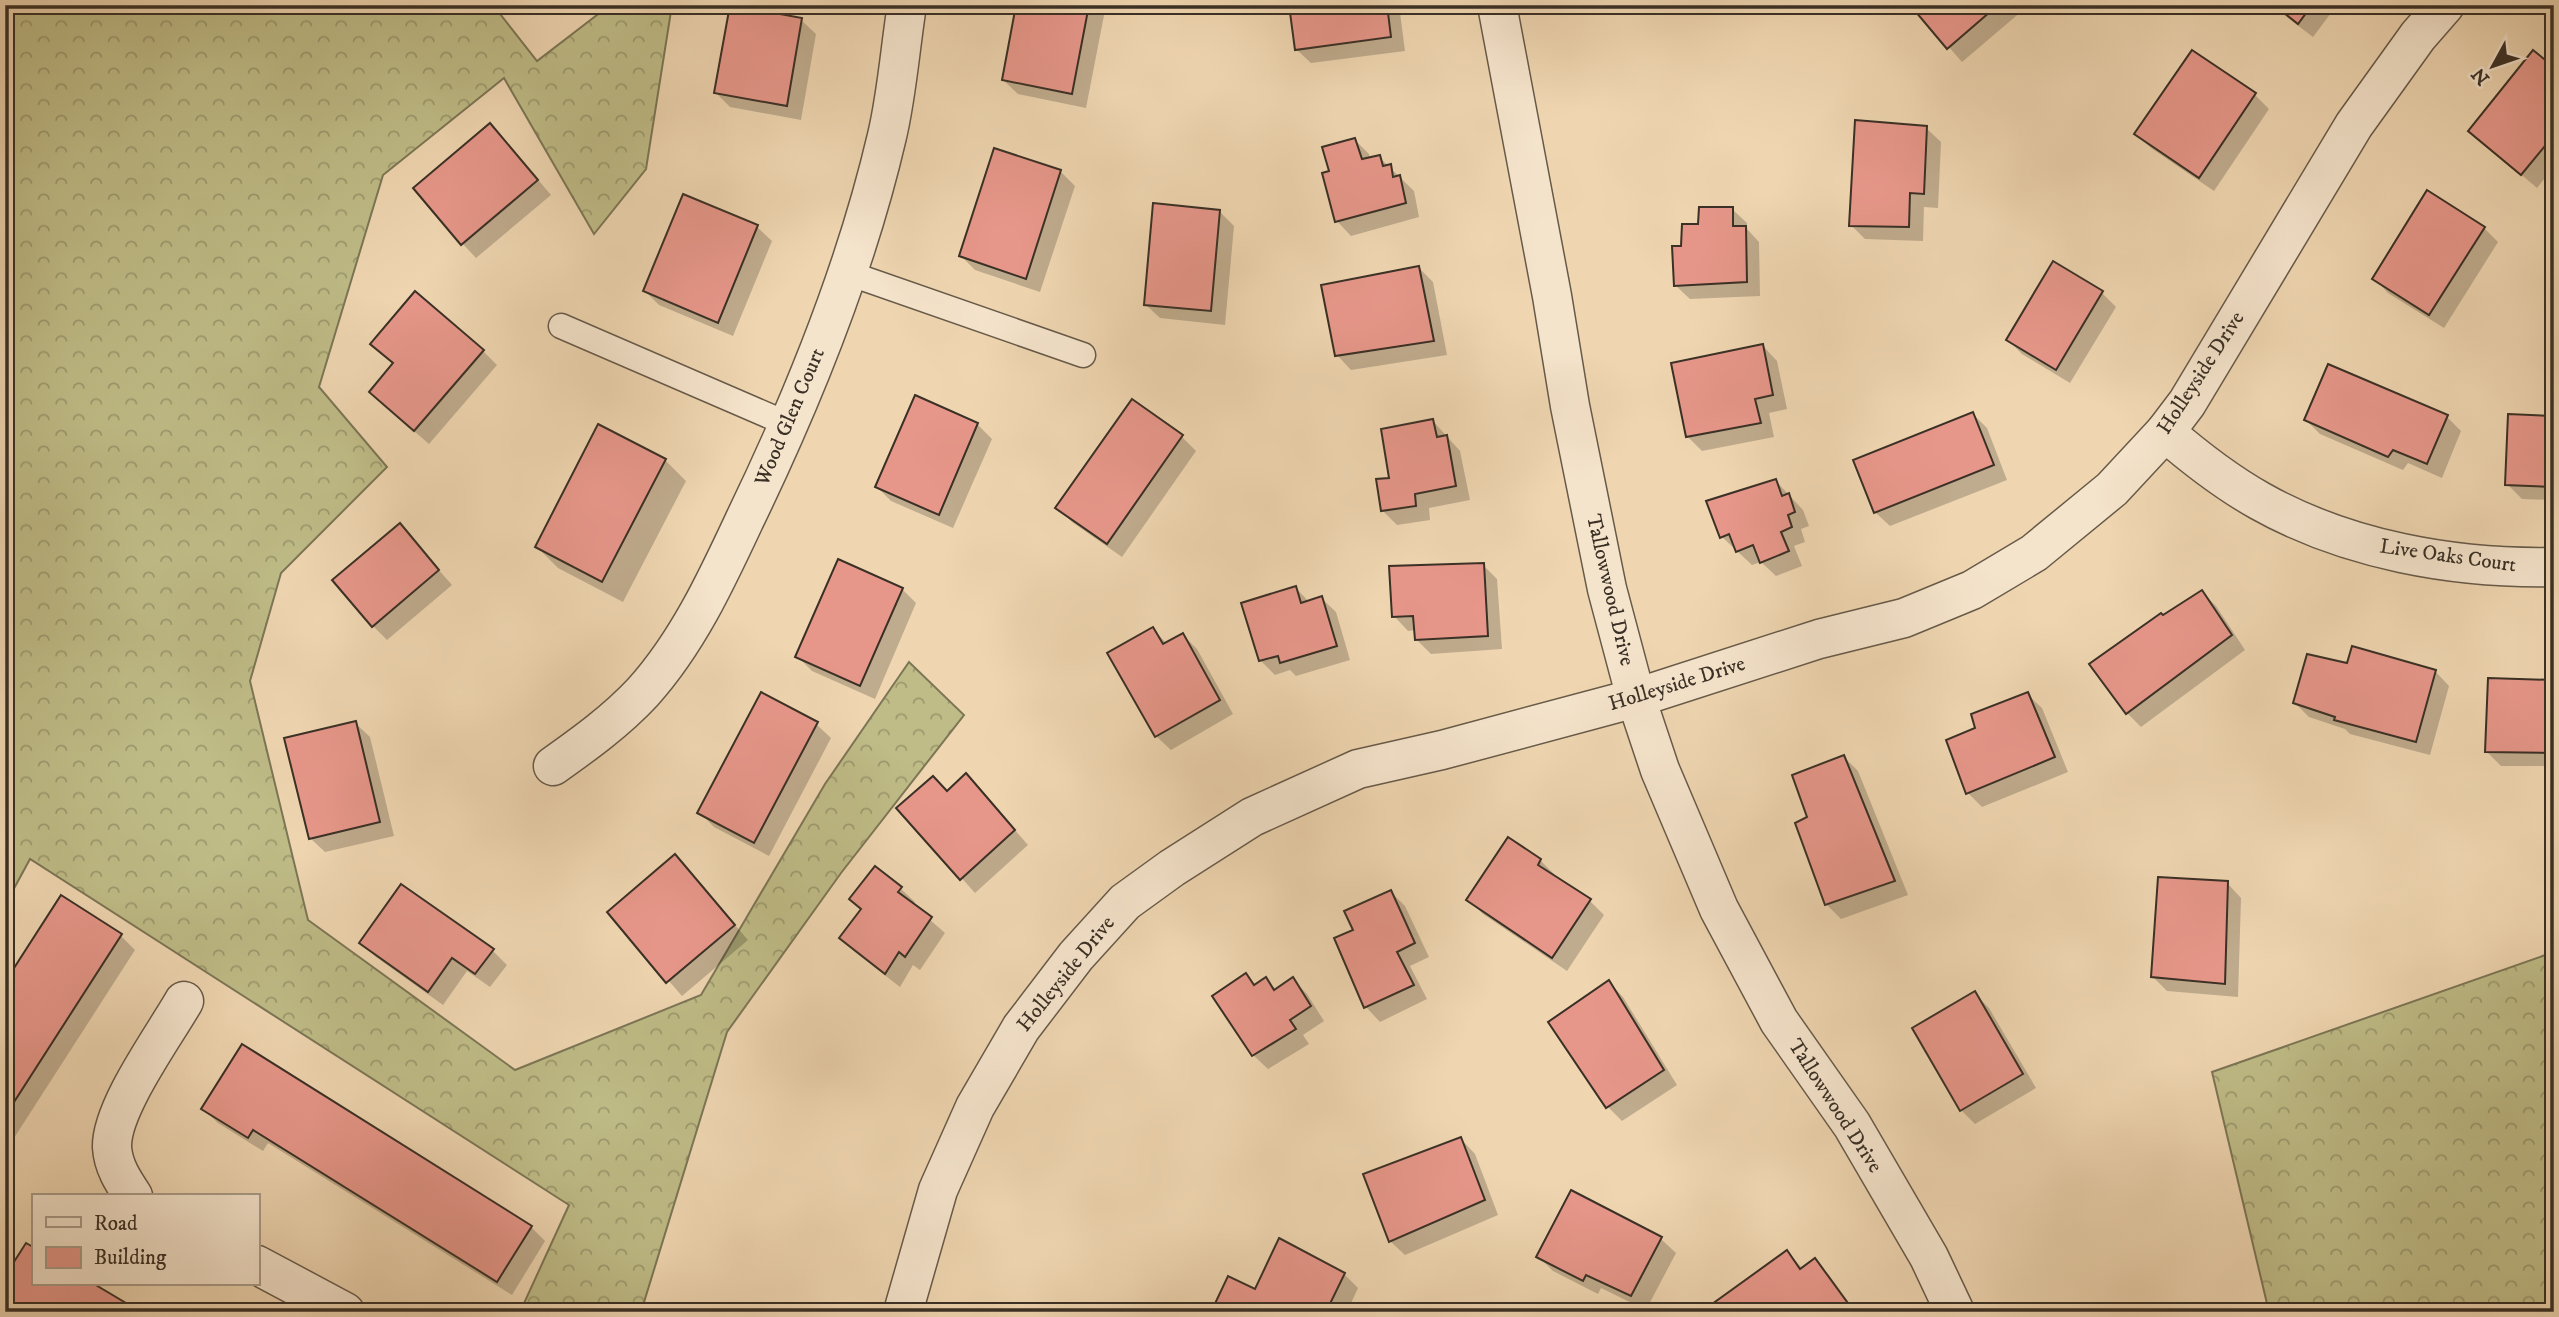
<svg xmlns="http://www.w3.org/2000/svg" width="2559" height="1317" font-family="'IM FELL DW Pica',serif">
  <style>
    .forest { fill: url(#forest-crowns); stroke: #7c7656; stroke-width: 2 }
    .shadow { fill: #0003 }
    .building { fill: #e7978a; stroke: #3a3026; stroke-width: 2 }
    .lines { fill: none; stroke-linecap: round; stroke-linejoin: round }
    .lane-casing { stroke: #675a49; stroke-width: 27 }
    .street-casing { stroke: #675a49; stroke-width: 41 }
    .lane { stroke: #f5e4cc; stroke-width: 24 }
    .street { stroke: #f5e4cc; stroke-width: 38 }
    .labels { text-anchor: middle; dominant-baseline: central; stroke-width: 5; stroke-linejoin: round; paint-order: stroke }
    .street-label { font-size: 21px; fill: #3a3026; stroke: #f5e4cc }
  </style>
  <defs>
    <pattern id="forest-crowns" width="20" height="18" patternUnits="userSpaceOnUse" patternTransform="scale(1.75)"><rect width="20" height="18" fill="#bfbc87"/><path d="M2 6a3 3 0 1 1 6 0M12 15a3 3 0 1 1 6 0" fill="none" stroke="#9c996e"/></pattern>
  </defs>
  <rect width="100%" height="100%" fill="#efd6b1"/>
  <filter id="stains"><feTurbulence type="fractalNoise" baseFrequency=".00286" numOctaves="4"/><feColorMatrix values="0 0 0 0 .2 0 0 0 0 .09 0 0 0 0 .02 0 0 0 .5 -.17"/></filter>
  <radialGradient id="worn" r=".72"><stop offset=".6" stop-color="#630" stop-opacity="0"/><stop offset="1" stop-color="#630" stop-opacity=".3"/></radialGradient>
  <!-- forest -->
  <g class="forest">
    <polygon points="5,5 493,5 537,61 610,5 672,5 646,169 594,234 504,78 383,175 319,387 387,467 281,573 250,681 308,920 515,1070 701,995 825,784 909,662 964,715 841,873 727,1032 641,1312 520,1312 569,1205 30,859 5,905"/>
    <polygon points="2554,952 2554,1312 2269,1312 2212,1072"/>
  </g>
  <!-- shadow -->
  <g class="shadow">
    <polygon points="529,5 549,5 538,15"/>
    <polygon points="1018,5 1106,5 1086,108 1018,94 1003,80"/>
    <polygon points="1291,5 1399,5 1405,51 1311,63 1296,49"/>
    <polygon points="1646,5 1717,5 1653,12"/>
    <polygon points="1912,5 2029,5 1962,62"/>
    <polygon points="2271,5 2337,5 2313,37"/>
    <polygon points="801,20 816,34 801,120 730,107 716,93"/>
    <polygon points="2554,69 2554,167 2537,188 2470,131"/>
    <polygon points="2255,95 2269,109 2214,191 2151,148 2136,134"/>
    <polygon points="1926,128 1941,142 1938,208 1924,207 1923,241 1865,239 1851,225"/>
    <polygon points="504,140 551,195 476,258 462,243"/>
    <polygon points="1355,140 1369,154 1370,159 1379,157 1414,191 1419,217 1351,236 1337,221"/>
    <polygon points="1060,171 1075,186 1040,292 975,270 961,256"/>
    <polygon points="684,196 757,227 772,241 733,336 659,305 645,291"/>
    <polygon points="1732,209 1747,223 1747,229 1759,242 1760,296 1690,299 1675,285 1682,248 1700,226"/>
    <polygon points="1219,211 1234,226 1225,325 1160,318 1145,304"/>
    <polygon points="2484,228 2498,242 2444,328 2388,293 2374,278"/>
    <polygon points="1419,268 1433,282 1447,355 1351,370 1337,355"/>
    <polygon points="2102,293 2116,307 2070,383 2022,354 2008,340"/>
    <polygon points="372,344 483,351 497,365 429,444 385,406 394,365"/>
    <polygon points="1763,346 1777,361 1787,409 1769,413 1774,437 1702,451 1688,437"/>
    <polygon points="1132,402 1182,437 1196,451 1122,557 1072,522 1058,508"/>
    <polygon points="1973,414 1987,428 2007,480 1890,526 1875,512"/>
    <polygon points="2447,417 2461,431 2442,478 2408,463 2403,470 2320,434 2306,420"/>
    <polygon points="2554,418 2554,500 2522,499 2507,484"/>
    <polygon points="1433,421 1460,451 1470,500 1429,508 1430,520 1397,525 1382,510 1391,479"/>
    <polygon points="977,424 992,439 953,528 891,501 877,487"/>
    <polygon points="665,460 686,481 623,602 558,568 537,547"/>
    <polygon points="1776,481 1803,510 1809,526 1801,529 1805,542 1794,546 1802,566 1776,576 1761,562 1752,565 1722,537 1708,502"/>
    <polygon points="399,525 452,585 387,640 373,626"/>
    <polygon points="1483,565 1497,579 1502,649 1431,654 1416,639 1416,630 1408,631 1394,616"/>
    <polygon points="1296,588 1309,602 1321,598 1336,612 1350,660 1296,676 1290,670 1275,675 1261,661 1243,604"/>
    <polygon points="902,589 916,603 875,699 812,671 798,657"/>
    <polygon points="2202,592 2216,606 2245,650 2141,727 2127,713 2163,617"/>
    <polygon points="1153,629 1167,644 1183,635 1197,649 1233,714 1171,750 1156,736"/>
    <polygon points="2348,666 2435,671 2449,686 2430,755 2350,734 2345,729 2309,717 2295,703"/>
    <polygon points="2554,682 2554,766 2501,766 2487,752"/>
    <polygon points="2027,694 2042,708 2068,772 1982,807 1968,793"/>
    <polygon points="355,723 370,737 394,836 325,852 310,838"/>
    <polygon points="816,724 831,738 769,856 714,827 700,813"/>
    <polygon points="1844,757 1858,771 1908,895 1841,919 1826,904 1809,818"/>
    <polygon points="980,790 1028,845 975,893 899,808 948,792"/>
    <polygon points="675,856 748,940 682,996 609,912"/>
    <polygon points="1540,860 1554,874 1553,877 1590,901 1604,915 1567,971 1483,914 1469,900"/>
    <polygon points="2227,883 2241,898 2238,997 2167,991 2153,977"/>
    <polygon points="900,888 915,902 913,905 945,933 920,970 913,965 900,987 855,952 841,938"/>
    <polygon points="1391,892 1405,906 1429,957 1410,966 1427,999 1380,1022 1366,1007 1336,939 1355,931"/>
    <polygon points="62,897 121,936 135,950 5,1152 5,985"/>
    <polygon points="362,943 492,950 507,965 490,987 467,971 443,1005 376,957"/>
    <polygon points="1245,976 1256,986 1266,980 1277,990 1293,980 1307,994 1324,1021 1303,1035 1309,1044 1268,1069 1253,1055"/>
    <polygon points="1609,982 1623,997 1677,1085 1622,1121 1608,1107 1550,1023"/>
    <polygon points="1975,994 1989,1008 2036,1088 1975,1124 1961,1110"/>
    <polygon points="203,1109 531,1227 545,1241 512,1295 268,1143 263,1151 218,1123"/>
    <polygon points="1461,1139 1475,1154 1498,1215 1405,1255 1390,1241"/>
    <polygon points="1571,1192 1661,1239 1676,1253 1646,1310 1601,1288 1598,1294 1553,1271 1538,1256"/>
    <polygon points="1787,1252 1803,1269 1815,1260 1829,1275 1856,1312 1704,1312"/>
    <polygon points="1344,1274 1358,1288 1347,1312 1213,1312 1255,1292"/>
  </g>
  <!-- building -->
  <g class="building">
    <polygon points="730,5 802,18 787,106 714,93"/>
    <polygon points="1016,5 1089,5 1072,94 1002,80"/>
    <polygon points="1289,5 1387,5 1391,37 1295,50"/>
    <polygon points="1910,5 1998,5 1947,49"/>
    <polygon points="2274,5 2312,5 2298,24"/>
    <polygon points="2192,50 2256,93 2199,178 2134,134"/>
    <polygon points="2533,50 2554,67 2554,135 2521,175 2468,131"/>
    <polygon points="1855,120 1927,126 1924,194 1910,193 1909,227 1849,226"/>
    <polygon points="490,123 538,180 461,245 413,188"/>
    <polygon points="1355,138 1362,159 1380,155 1383,166 1391,164 1393,177 1400,175 1406,203 1335,222 1322,173 1329,171 1322,147"/>
    <polygon points="994,148 1061,170 1026,279 959,256"/>
    <polygon points="2427,190 2485,227 2429,315 2372,279"/>
    <polygon points="683,194 758,225 718,323 643,291"/>
    <polygon points="1153,203 1220,210 1211,311 1144,305"/>
    <polygon points="1699,207 1733,207 1733,226 1746,226 1747,282 1674,286 1672,246 1681,246 1682,224 1698,224"/>
    <polygon points="2053,261 2103,291 2056,370 2006,340"/>
    <polygon points="1419,266 1434,341 1335,356 1321,285"/>
    <polygon points="415,291 484,350 414,431 369,392 393,363 370,344"/>
    <polygon points="1763,344 1773,395 1755,399 1761,423 1686,437 1671,363"/>
    <polygon points="2328,364 2448,415 2427,464 2393,450 2388,457 2304,420"/>
    <polygon points="915,395 978,423 939,515 875,487"/>
    <polygon points="1132,399 1183,435 1107,544 1055,508"/>
    <polygon points="1973,412 1994,465 1874,513 1853,460"/>
    <polygon points="2508,414 2554,416 2554,487 2505,485"/>
    <polygon points="1433,419 1437,437 1447,435 1456,486 1415,494 1416,506 1381,511 1376,479 1389,478 1381,429"/>
    <polygon points="598,424 666,459 602,582 535,547"/>
    <polygon points="1776,479 1782,496 1789,493 1795,512 1788,515 1792,527 1781,532 1789,551 1760,563 1753,545 1736,552 1729,534 1720,538 1706,501"/>
    <polygon points="400,523 439,570 372,627 332,580"/>
    <polygon points="838,559 903,588 860,686 795,657"/>
    <polygon points="1484,563 1488,636 1415,640 1413,616 1392,617 1389,566"/>
    <polygon points="1296,586 1301,603 1322,596 1337,646 1280,663 1278,656 1259,661 1241,603"/>
    <polygon points="2202,590 2232,635 2126,714 2089,664 2161,613 2163,615"/>
    <polygon points="1153,627 1163,644 1183,633 1220,700 1155,737 1107,653"/>
    <polygon points="2352,646 2436,670 2416,742 2334,720 2335,717 2293,703 2307,654 2347,663"/>
    <polygon points="2488,678 2554,680 2554,753 2485,752"/>
    <polygon points="761,692 818,722 754,843 697,813"/>
    <polygon points="2028,692 2055,757 1966,794 1946,740 1975,728 1971,714"/>
    <polygon points="356,721 380,822 309,839 284,738"/>
    <polygon points="1844,755 1895,881 1825,905 1795,823 1807,817 1792,775"/>
    <polygon points="966,773 1015,830 960,880 896,808 933,776 947,791"/>
    <polygon points="1508,837 1541,859 1538,865 1591,899 1552,958 1466,900"/>
    <polygon points="675,854 735,925 666,983 607,912"/>
    <polygon points="875,866 902,887 898,892 932,917 905,957 899,952 885,974 839,938 861,909 849,899"/>
    <polygon points="2158,877 2228,881 2225,984 2151,977"/>
    <polygon points="401,884 494,949 475,974 452,958 428,992 359,943"/>
    <polygon points="1391,890 1415,943 1397,952 1414,985 1364,1008 1334,938 1353,930 1344,911"/>
    <polygon points="61,895 122,934 5,1116 5,982"/>
    <polygon points="1246,973 1254,985 1266,977 1274,990 1293,977 1311,1006 1290,1020 1296,1029 1252,1056 1212,996"/>
    <polygon points="1609,980 1664,1070 1606,1108 1548,1022"/>
    <polygon points="1975,991 2023,1074 1960,1111 1912,1028"/>
    <polygon points="242,1044 532,1226 497,1282 253,1130 248,1138 201,1109"/>
    <polygon points="1461,1137 1485,1200 1389,1242 1363,1174"/>
    <polygon points="1571,1190 1662,1237 1631,1296 1586,1275 1583,1281 1536,1257"/>
    <polygon points="1279,1238 1345,1273 1326,1312 1211,1312 1228,1276 1255,1289"/>
    <polygon points="26,1243 33,1247 33,1284 94,1284 141,1312 5,1312 5,1276"/>
    <polygon points="1787,1250 1800,1269 1815,1258 1850,1306 1843,1312 1701,1312"/>
  </g>
  <g class="lines">
    <!-- lane casing -->
    <g class="lane-casing">
      <g id="lane">
        <polyline points="848,273 1083,355"/>
        <polyline points="561,326 790,425"/>
      </g>
    </g>
    <!-- street casing -->
    <g class="street-casing">
      <g id="street">
        <polyline points="1497,5 1552,296 1570,406 1607,589 1636,698 1660,770 1719,909 1779,1021 1852,1125 1929,1257 1955,1312"/>
        <path d="M2165 432C2194 457 2226 482 2260 501 2347 550 2454 569 2554 567"/>
        <path d="M553 766C584 744 616 721 643 692 688 642 717 579 745 519 804 397 856 269 887 136 897 94 900 49 907 5"/>
        <path d="M133 1196C123 1181 113 1166 112 1147 111 1108 164 1036 184 1001"/>
        <polyline points="257,1265 345,1312"/>
        <polyline points="903,1312 938,1190 975,1107 1021,1028 1076,956 1125,902 1172,868 1252,817 1358,769 1442,750 1636,698 1819,639 1904,618 1972,590 2034,553 2112,489 2165,432 2187,403 2354,125 2418,36 2445,5"/>
      </g>
    </g>
    <!-- lane -->
    <use href="#lane" class="lane"/>
    <!-- street -->
    <use href="#street" class="street"/>
  </g>
  <g class="labels">
    <!-- street labels -->
    <g class="street-label">
      <text transform="translate(2201 373) rotate(-57)">Holleyside Drive</text>
      <text transform="translate(790 417) rotate(-67)">Wood Glen Court</text>
      <text transform="translate(2448 556) rotate(8)">Live Oaks Court</text>
      <text transform="translate(1610 590) rotate(77)">Tallowwood Drive</text>
      <text transform="translate(1677 684) rotate(-17)">Holleyside Drive</text>
      <text transform="translate(1066 974) rotate(-51)">Holleyside Drive</text>
      <text transform="translate(1835 1106) rotate(57)">Tallowwood Drive</text>
    </g>
  </g>
  <!-- margin -->
  <rect width="2559" height="1317" fill="none" stroke="#efd6b1" stroke-width="28"/>
  <rect x="7" y="7" width="2545" height="1303" fill="none" stroke="#3a3026" stroke-width="3.5"/>
  <rect x="14" y="14" width="2531" height="1289" fill="none" stroke="#3a3026" stroke-width="2"/>
  <!-- legend -->
  <rect x="32" y="1194" width="228" height="91" fill="#f5e4cc" stroke="#aa9c8a" stroke-width="2"/>
  <rect x="46" y="1217" width="35" height="10" fill="#f5e4cc" stroke="#aa9c8a" stroke-width="2"/>
  <text x="94" y="1230" font-size="21" fill="#3a3026">Road</text>
  <rect x="46" y="1247" width="35" height="21" fill="#e7978a" stroke="#aa9c8a" stroke-width="2"/>
  <text x="94" y="1264" font-size="21" fill="#3a3026">Building</text>
  <!-- north arrow -->
  <g transform="translate(2493 66) rotate(230)" stroke="#f5e4cc" stroke-width="5" paint-order="stroke">
  <path d="M0-5L12 26L0 18L-12 26Z" fill="#3a3026"/>
  <text y="-10" font-size="19" font-weight="bold" text-anchor="middle" fill="#3a3026">N</text>
  </g>
  <rect width="100%" height="100%" filter="url(#stains)"/>
  <rect width="100%" height="100%" fill="url(#worn)"/>
</svg>
